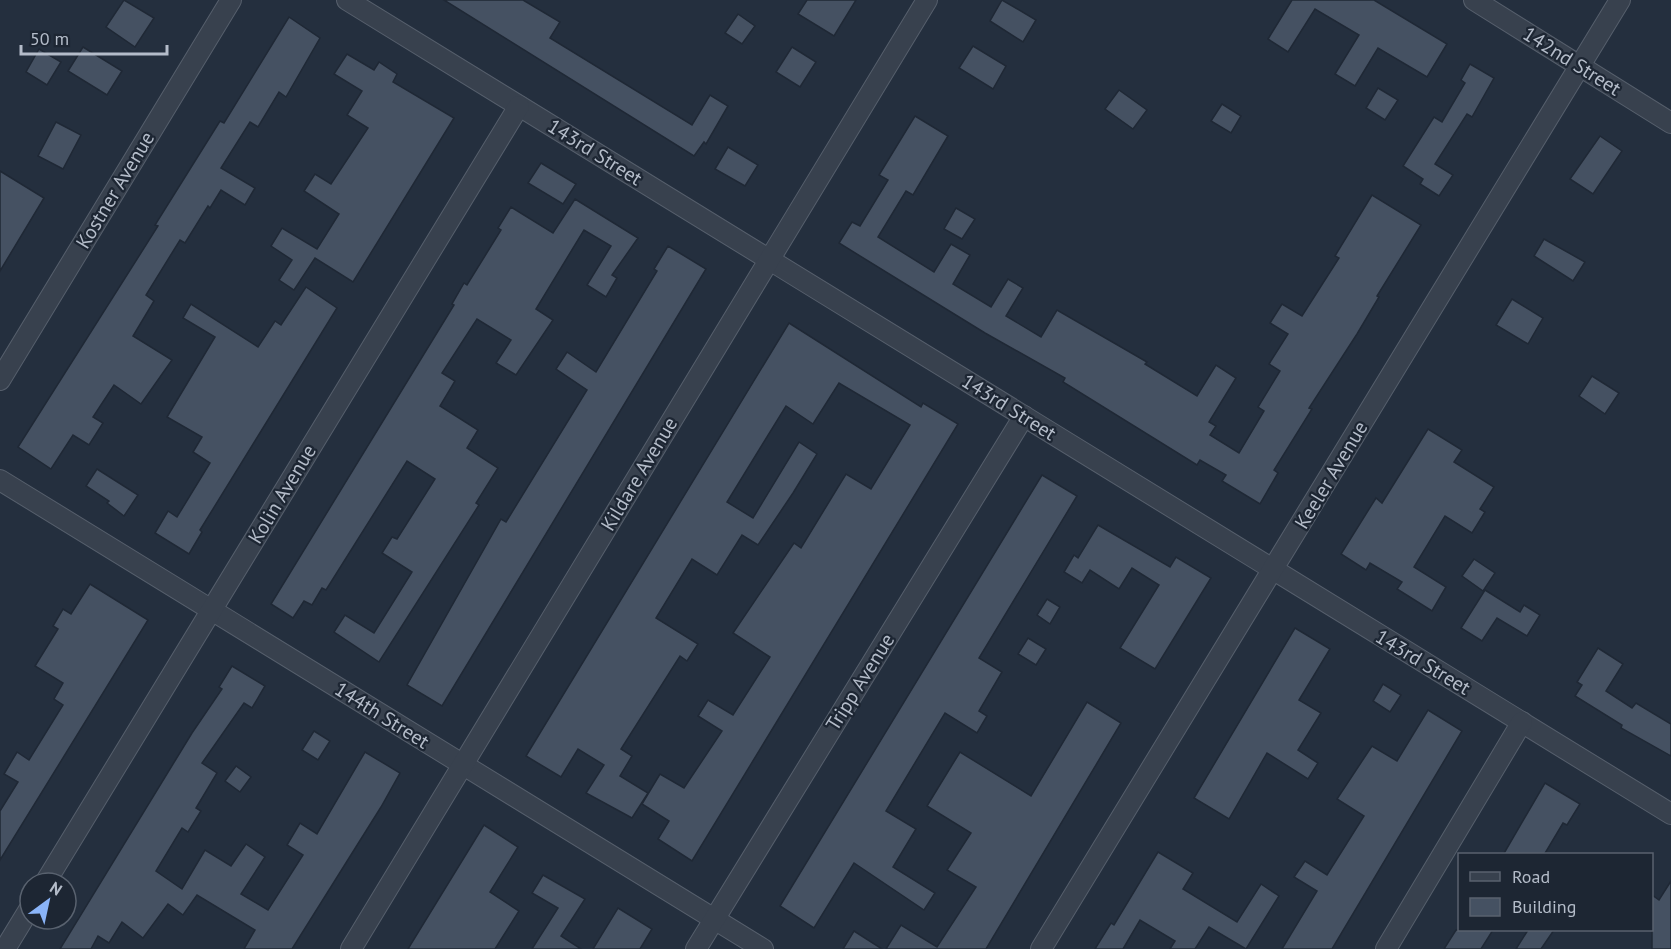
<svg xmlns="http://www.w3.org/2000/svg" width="1671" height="949" font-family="'PT Sans',sans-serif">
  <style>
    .building { fill: #455162; stroke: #1f2835; stroke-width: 1.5 }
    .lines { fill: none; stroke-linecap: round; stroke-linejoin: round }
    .minor-casing { stroke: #565f6c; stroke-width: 22 }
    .minor { stroke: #38414e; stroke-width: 20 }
    .labels { text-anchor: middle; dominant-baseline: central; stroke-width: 4.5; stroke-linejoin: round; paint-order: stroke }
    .street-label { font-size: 20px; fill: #b4bcc9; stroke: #1d2633 }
  </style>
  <rect width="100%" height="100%" fill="#242f3e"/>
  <!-- building -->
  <g class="building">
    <polygon points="124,0 154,18 135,47 106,27"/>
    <polygon points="444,0 523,0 560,22 550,38 692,125 710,95 728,106 706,144 704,142 694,156"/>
    <polygon points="807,0 856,0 834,36 798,14"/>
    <polygon points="1002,0 1036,20 1023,42 990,21"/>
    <polygon points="1292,0 1374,0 1447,44 1427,77 1378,48 1355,86 1335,74 1359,35 1315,9 1288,52 1268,39"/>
    <polygon points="738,14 755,26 742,44 725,33"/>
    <polygon points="289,17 320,38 286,97 279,92 258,127 250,122 221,168 255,188 245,205 221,190 210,208 208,206 185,243 180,240 146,295 154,301 133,336 172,360 141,404 114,385 93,417 103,423 89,445 73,435 51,469 18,447 158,226 155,225 220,121 224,123"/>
    <polygon points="973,46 1006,66 993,89 959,68"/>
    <polygon points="83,47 122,71 107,95 68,71"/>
    <polygon points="792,47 816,62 800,87 776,72"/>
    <polygon points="39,49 61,62 47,85 26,72"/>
    <polygon points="347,54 374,70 379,62 397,74 393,82 454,118 353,282 315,258 294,290 279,280 292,260 271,246 282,228 317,249 339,214 304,191 315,174 331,184 368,128 347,115 362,91 334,74"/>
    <polygon points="1470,64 1494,78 1472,117 1467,114 1435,164 1453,175 1439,196 1420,184 1423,179 1403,166 1434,117 1442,122 1465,83 1461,80"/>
    <polygon points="1378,88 1398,100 1385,120 1366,108"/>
    <polygon points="1119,90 1147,110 1133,129 1105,109"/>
    <polygon points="1222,104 1241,116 1231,133 1211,121"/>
    <polygon points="915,116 948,136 913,195 906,191 878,237 934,272 951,244 970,255 953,284 991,307 1008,279 1023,288 1006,316 1041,337 1057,310 1147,362 1145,364 1197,396 1216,365 1236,378 1209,422 1216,426 1210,435 1239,453 1264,411 1258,407 1280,371 1269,364 1288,334 1270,323 1282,304 1302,316 1339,258 1335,256 1372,195 1421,225 1377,296 1379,297 1357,334 1309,408 1312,409 1274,470 1278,473 1260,504 1222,481 1226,475 1200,460 1197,465 1063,382 1065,378 985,333 839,243 852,222 860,226 888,180 879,175"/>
    <polygon points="56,122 81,135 63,169 38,156"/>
    <polygon points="1600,136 1622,151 1593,194 1570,179"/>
    <polygon points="728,147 758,165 745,186 715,169"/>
    <polygon points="541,163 576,184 563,204 528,183"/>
    <polygon points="0,171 44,198 0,271"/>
    <polygon points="575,199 638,238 612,275 617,278 606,297 587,285 611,246 584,230 536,309 553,320 516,375 496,363 511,340 477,319 442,373 455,381 440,406 478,430 467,448 498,468 476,503 479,505 379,662 334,632 345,615 374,633 412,572 382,553 392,537 397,539 435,479 407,461 326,590 322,588 312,605 304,601 293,618 271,604 454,305 452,304 464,283 467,285 501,230 498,228 511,207 553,233"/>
    <polygon points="956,208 975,219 962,239 944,229"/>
    <polygon points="1544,239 1585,262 1573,281 1534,256"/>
    <polygon points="668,246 706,269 442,706 407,685 501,519 506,522 587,390 556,369 567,352 596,372 657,271 654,269"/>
    <polygon points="306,287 337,308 200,530 202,532 189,554 155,533 168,511 177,517 210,463 193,452 202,437 167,417 215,337 183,318 191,304 258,347 275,321 281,325"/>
    <polygon points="1512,299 1543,318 1528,344 1496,325"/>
    <polygon points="789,323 921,407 923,403 958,424 692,861 658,839 669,821 642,804 660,774 684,788 722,731 698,716 708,700 733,715 770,657 733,633 794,543 801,548 846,474 871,489 910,425 839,383 813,424 786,406 727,502 753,518 799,442 817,454 793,493 758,545 742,535 717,575 692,559 656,618 698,644 687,661 680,656 621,749 632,756 620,776 648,793 632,818 586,793 604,765 578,749 561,777 526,756"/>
    <polygon points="1592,376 1619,393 1605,414 1579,396"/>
    <polygon points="1428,429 1462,450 1454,462 1494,487 1480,509 1485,512 1472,533 1445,516 1414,567 1446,587 1432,611 1397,589 1402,582 1370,563 1366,570 1341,554 1376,498 1382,503"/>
    <polygon points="97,469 138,495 124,516 107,503 109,501 86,486"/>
    <polygon points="1042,475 1077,496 979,658 1002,672 979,711 987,716 977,733 945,713 886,811 916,829 893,867 935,893 924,910 854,863 814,928 780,906"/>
    <polygon points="1098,525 1170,567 1176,557 1211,578 1155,669 1120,648 1159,585 1132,568 1119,589 1090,570 1082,583 1064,572 1074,555 1078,558"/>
    <polygon points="1474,559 1495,573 1483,591 1462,576"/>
    <polygon points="90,584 148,620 0,860 0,811 18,782 4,774 17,752 29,760 63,705 54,699 63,683 35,666 58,629 53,626 63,609 71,614"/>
    <polygon points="1485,590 1520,612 1524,605 1540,615 1527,636 1497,618 1482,641 1461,628"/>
    <polygon points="1047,599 1060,607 1050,624 1037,615"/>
    <polygon points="1295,628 1330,649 1299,700 1321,713 1298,750 1318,763 1308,779 1267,753 1229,819 1194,798"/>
    <polygon points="1028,638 1046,649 1036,665 1018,654"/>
    <polygon points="1598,648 1623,664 1606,691 1632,708 1636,703 1671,724 1671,756 1621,728 1622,725 1575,696 1582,685 1577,682"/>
    <polygon points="232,666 265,686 252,708 244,703 202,763 217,773 196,808 201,811 188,832 182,828 156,871 182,889 205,850 231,866 246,844 265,857 241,894 268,910 303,855 287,845 300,823 317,834 365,752 400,773 381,807 292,949 244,949 255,930 197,895 183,915 168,904 143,938 122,922 109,943 98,936 91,949 60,949 192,733 222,689 219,687"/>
    <polygon points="1383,684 1401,695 1390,712 1373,701"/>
    <polygon points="1087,702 1121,723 986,949 886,949 901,925 937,947 976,887 947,870 971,833 927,806 960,752 1031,796"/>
    <polygon points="1428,710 1462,731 1332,949 1282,949 1317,891 1294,877 1305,861 1327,875 1364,816 1337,799 1372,746 1397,761"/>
    <polygon points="314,731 330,741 318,760 302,750"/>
    <polygon points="236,766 251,777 240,792 225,781"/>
    <polygon points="1545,783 1580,804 1567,825 1563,823 1544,855 1503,855"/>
    <polygon points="484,825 518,847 490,892 519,911 495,949 408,949"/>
    <polygon points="1158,852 1193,873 1183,889 1237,922 1261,884 1279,896 1246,949 1209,927 1195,949 1170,949 1175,941 1140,920 1123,949 1095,949 1111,923 1114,925"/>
    <polygon points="543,875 585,899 561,936 581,949 532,949 558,908 532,893"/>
    <polygon points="1671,881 1671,949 1652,949 1652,895 1659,900"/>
    <polygon points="618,908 652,929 640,949 593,949"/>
    <polygon points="1456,930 1493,930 1481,949 1444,949"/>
    <polygon points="1528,930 1554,930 1541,949 1516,949"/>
    <polygon points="854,931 882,949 843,949"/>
  </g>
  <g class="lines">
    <!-- minor casing -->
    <g class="minor-casing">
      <g id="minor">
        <polyline points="347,0 1671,814"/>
        <polyline points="1474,0 1671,123"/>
        <polyline points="0,380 231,0"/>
        <polyline points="0,480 763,949"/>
        <polyline points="45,883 519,106"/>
        <polyline points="5,949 30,908"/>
        <polyline points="351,949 927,0"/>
        <polyline points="696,949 1024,416"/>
        <polyline points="1041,949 1620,0"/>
        <polyline points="1386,949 1522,722"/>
      </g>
    </g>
    <!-- minor -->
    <use href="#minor" class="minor"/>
  </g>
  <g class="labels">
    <!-- street labels -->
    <g class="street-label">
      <text transform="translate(1572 61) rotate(32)">142nd Street</text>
      <text transform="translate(595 152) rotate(32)">143rd Street</text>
      <text transform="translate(115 190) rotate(-59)">Kostner Avenue</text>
      <text transform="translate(1009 407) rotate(32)">143rd Street</text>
      <text transform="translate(639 474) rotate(-59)">Kildare Avenue</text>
      <text transform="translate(1331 475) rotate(-59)">Keeler Avenue</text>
      <text transform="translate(282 494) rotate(-59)">Kolin Avenue</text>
      <text transform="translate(1423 662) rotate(31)">143rd Street</text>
      <text transform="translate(860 682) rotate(-58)">Tripp Avenue</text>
      <text transform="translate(382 715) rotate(32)">144th Street</text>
    </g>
  </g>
  <!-- legend -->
  <rect x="1458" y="853" width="195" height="78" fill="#1d2633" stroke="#59626f" stroke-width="1.5"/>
  <rect x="1470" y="872" width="30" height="9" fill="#38414e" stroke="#59626f" stroke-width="1.5"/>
  <text x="1512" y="883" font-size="18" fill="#b4bcc9">Road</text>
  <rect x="1470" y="898" width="30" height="18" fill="#455162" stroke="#59626f" stroke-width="1.5"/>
  <text x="1512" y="913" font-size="18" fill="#b4bcc9">Building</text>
  <!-- north arrow -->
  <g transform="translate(48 901) rotate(33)"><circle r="28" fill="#1d2633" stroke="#59626f" stroke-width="1.5"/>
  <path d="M0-4.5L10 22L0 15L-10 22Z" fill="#8ab4f8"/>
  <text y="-9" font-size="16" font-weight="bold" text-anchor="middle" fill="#b4bcc9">N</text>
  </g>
  <!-- scale -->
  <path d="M21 45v9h146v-9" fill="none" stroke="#b4bcc9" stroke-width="3"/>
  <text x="30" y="45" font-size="18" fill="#b4bcc9" stroke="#1d2633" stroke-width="4.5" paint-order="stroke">50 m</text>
</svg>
